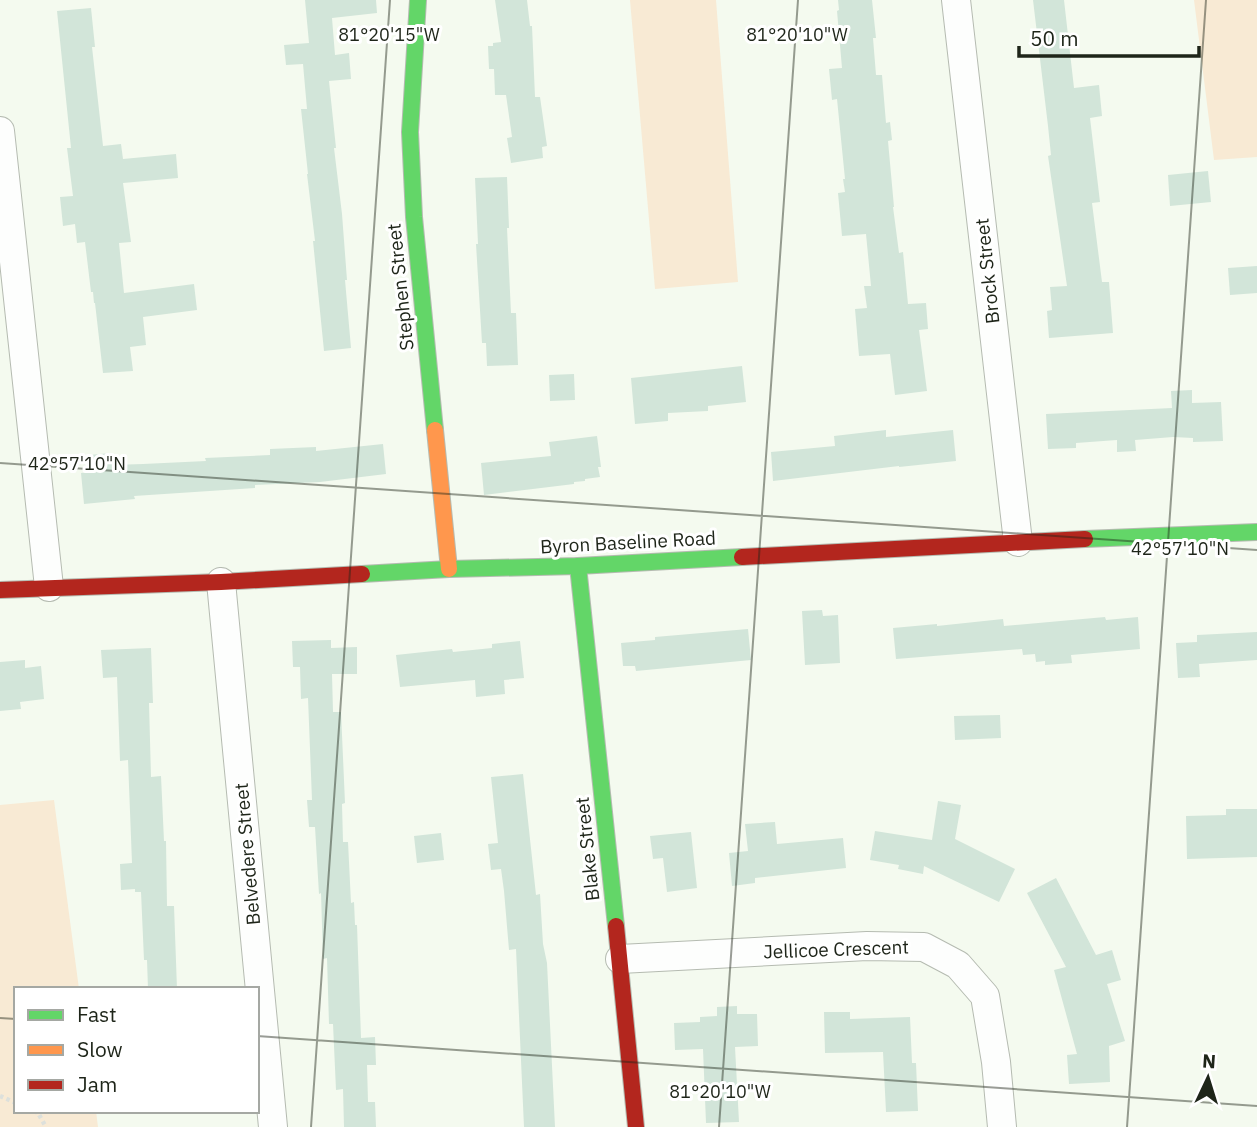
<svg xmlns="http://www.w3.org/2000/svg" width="1257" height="1127" font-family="'IBM Plex Sans',sans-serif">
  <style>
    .green { fill: #f8ead4 }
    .building { fill: #d2e5d9 }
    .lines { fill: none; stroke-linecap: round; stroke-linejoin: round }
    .street-casing { stroke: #b5bbb1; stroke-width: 30 }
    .fast-casing { stroke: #b5bbb1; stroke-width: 18 }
    .slow-casing { stroke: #b5bbb1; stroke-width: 18 }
    .jam-casing { stroke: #b5bbb1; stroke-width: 18 }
    .path { stroke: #dde0db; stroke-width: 4.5; stroke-dasharray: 3.5 3.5; stroke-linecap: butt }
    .street { stroke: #fdfefd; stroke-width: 28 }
    .fast { stroke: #63d668; stroke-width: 16 }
    .slow { stroke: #ff974d; stroke-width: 16 }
    .jam { stroke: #b3261e; stroke-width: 16 }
    .ticks { fill: none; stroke: #1e2519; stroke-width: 2; stroke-opacity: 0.45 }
    .labels { text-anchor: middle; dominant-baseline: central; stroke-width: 6; stroke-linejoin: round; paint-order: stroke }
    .street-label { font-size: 19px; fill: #1e2519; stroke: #fff }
    .ticks-label { font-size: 18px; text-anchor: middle; fill: #1e2519; stroke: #fff; stroke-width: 6; stroke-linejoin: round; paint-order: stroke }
  </style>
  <rect width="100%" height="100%" fill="#f4faef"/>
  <!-- green -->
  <g class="green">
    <polygon points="630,0 716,0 738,282 655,289"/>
    <polygon points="1194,0 1257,0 1257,157 1214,160"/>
    <polygon points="54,800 79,989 16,989 16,1111 96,1111 98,1127 0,1127 0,805"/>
  </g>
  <!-- building -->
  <g class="building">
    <polygon points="305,0 376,0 377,13 332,18 335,55 349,53 351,79 329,81 336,148 334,148 342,214 347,280 345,280 351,348 324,351 313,241 315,241 307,174 308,174 301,109 307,109 303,64 286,65 284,45 309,43"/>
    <polygon points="495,0 527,0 530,26 532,26 535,97 540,97 547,146 542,147 543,158 511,163 507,138 512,137 506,95 495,95 494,69 489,69 488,46 493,46 493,43 501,42"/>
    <polygon points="838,0 872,0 876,38 873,38 876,75 882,75 886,123 890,122 892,140 888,141 894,207 893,207 899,253 903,252 908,304 926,303 928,329 919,330 927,391 895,395 890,354 859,356 855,309 867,308 864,286 871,286 866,234 842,236 838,193 845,192 843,179 845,179 837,99 832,100 829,69 842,68 837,11 839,10"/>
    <polygon points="1033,0 1064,0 1074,88 1099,85 1102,116 1090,118 1100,202 1092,203 1102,282 1109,282 1113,333 1049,338 1047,311 1052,310 1050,287 1067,286 1048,156 1051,155 1048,126"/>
    <polygon points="91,8 95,47 92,47 103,146 121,144 123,159 176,154 178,178 123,183 131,242 119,243 124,293 194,284 197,310 143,317 146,345 130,347 133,371 103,373 95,303 94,303 93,292 91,292 85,242 77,243 75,224 63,226 60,197 73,196 67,148 71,148 57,11"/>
    <polygon points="1208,171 1211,202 1170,206 1168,175"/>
    <polygon points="507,177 509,228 507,228 511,313 516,313 518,365 487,366 486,343 482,343 476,244 478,244 475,178"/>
    <polygon points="1257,266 1257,293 1230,295 1228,268"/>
    <polygon points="742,366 746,402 708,406 708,411 668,413 668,421 635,424 631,378"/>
    <polygon points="574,374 575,400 550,401 549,375"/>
    <polygon points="1192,390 1192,403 1221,402 1223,441 1193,442 1193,438 1173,437 1135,440 1136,451 1117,452 1117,440 1076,443 1076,448 1048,449 1046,414 1172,408 1171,391"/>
    <polygon points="886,430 886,437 953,430 956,461 899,467 899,466 773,481 771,452 835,446 834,436"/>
    <polygon points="597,436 601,467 598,467 600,477 585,479 585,481 574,482 574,484 484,495 481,463 551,456 549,442"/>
    <polygon points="383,444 386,474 320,482 255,485 255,488 134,496 135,499 84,504 81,473 90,472 89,455 111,453 112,465 143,464 206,461 205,458 270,455 270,449 316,447 316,451"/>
    <polygon points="822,610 823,616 838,615 840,663 805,665 802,611"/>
    <polygon points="1105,617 1106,620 1138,617 1140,649 1071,655 1072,663 1045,665 1045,661 1036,662 1035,654 1023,655 1022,649 896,659 893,628 937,624 937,626 1003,619 1004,626"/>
    <polygon points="748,629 751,660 636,671 635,666 623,666 621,643 655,640 655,637"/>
    <polygon points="1257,632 1257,660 1199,664 1200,677 1178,678 1176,643 1197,642 1197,635"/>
    <polygon points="331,640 331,648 357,647 357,674 332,674 333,712 341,712 345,803 342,804 343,842 348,842 351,903 354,902 355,925 357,925 361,1038 375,1037 376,1065 367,1065 368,1102 375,1102 376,1127 344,1127 343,1089 336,1090 333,1024 329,1024 327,958 323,959 321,893 319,894 315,827 309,827 307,800 312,800 308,698 301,699 300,667 293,667 292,641"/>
    <polygon points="520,641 524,678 504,680 505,694 476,697 475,680 400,687 396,655 452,649 453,652 492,648 492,644"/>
    <polygon points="151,648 153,703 149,703 151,777 161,776 164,841 166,841 167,906 174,906 177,989 148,989 147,960 144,960 141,892 135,892 135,889 121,890 120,864 132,863 128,760 120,761 117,677 103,678 101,650"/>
    <polygon points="25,660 25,668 41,666 44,699 20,702 21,709 0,711 0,662"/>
    <polygon points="1000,715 1001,738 955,740 954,716"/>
    <polygon points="523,774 536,895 540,894 543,944 547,963 555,1127 524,1127 516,949 509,950 504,891 501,869 491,870 488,844 498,843 491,777"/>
    <polygon points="938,801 961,805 955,839 1015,869 999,902 924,866 923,874 898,869 899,865 870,860 875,831 932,840"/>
    <polygon points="1226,809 1257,809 1257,857 1187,859 1186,816 1226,815"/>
    <polygon points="775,822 777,844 843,838 846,868 755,878 755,883 732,886 729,853 748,851 745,824"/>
    <polygon points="691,832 697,888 667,892 663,858 653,859 650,836"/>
    <polygon points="441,833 444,860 417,863 414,836"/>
    <polygon points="1056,878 1096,955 1112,950 1121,980 1107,984 1125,1041 1109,1046 1110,1082 1069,1084 1067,1055 1077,1054 1054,970 1066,967 1027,893"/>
    <polygon points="737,1006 737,1014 757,1014 758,1046 735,1047 739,1122 706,1123 703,1049 675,1050 674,1023 700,1022 700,1017 717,1016 717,1007"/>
    <polygon points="824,1012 850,1012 850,1019 910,1017 912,1063 916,1063 918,1111 886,1112 883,1052 825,1053"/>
  </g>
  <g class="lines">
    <!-- street casing -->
    <g class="street-casing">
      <g id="street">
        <polyline points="956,0 1018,542"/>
        <polyline points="0,131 49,587"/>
        <polyline points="221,582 273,1127"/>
        <polyline points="620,959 867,946 924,947 958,965 985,996 996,1062 1002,1127"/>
      </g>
    </g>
    <!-- fast casing -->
    <g class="fast-casing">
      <g id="fast">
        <polyline points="418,0 410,132 414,217 435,430"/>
        <polyline points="1085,539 1257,532"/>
        <polyline points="578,566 616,926"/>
        <polyline points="362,574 449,569 578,566 742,557"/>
      </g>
    </g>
    <!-- slow casing -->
    <g class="slow-casing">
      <polyline id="slow" points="435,430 449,569"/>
    </g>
    <!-- jam casing -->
    <g class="jam-casing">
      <g id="jam">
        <polyline points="742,557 1085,539"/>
        <polyline points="0,590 221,582 362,574"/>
        <polyline points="616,926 636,1127"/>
      </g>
    </g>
    <!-- path -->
    <g class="path">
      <polyline points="0,1096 16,1103"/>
      <polyline points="34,1111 38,1113 46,1127"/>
    </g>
    <!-- street -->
    <use href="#street" class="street"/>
    <!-- fast -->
    <use href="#fast" class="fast"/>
    <!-- slow -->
    <use href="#slow" class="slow"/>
    <!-- jam -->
    <use href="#jam" class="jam"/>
  </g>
  <!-- ticks -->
  <path class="ticks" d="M0 463 1257 550M0 1018 16 1019M257 1036 1257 1106M311 1127 390 0M719 1127 798 0M1127 1127 1206 0"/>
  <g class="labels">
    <!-- street labels -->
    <g class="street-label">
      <text transform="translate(987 271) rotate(-96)">Brock Street</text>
      <text transform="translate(400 287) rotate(-96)">Stephen Street</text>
      <text transform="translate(628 542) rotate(-3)">Byron Baseline Road</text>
      <text transform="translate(587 849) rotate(-96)">Blake Street</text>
      <text transform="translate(247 854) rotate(-95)">Belvedere Street</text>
      <text transform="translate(836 949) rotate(-2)">Jellicoe Crescent</text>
    </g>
  </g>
  <g class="ticks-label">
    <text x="389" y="41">81°20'15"W</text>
    <text x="797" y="41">81°20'10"W</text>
    <text x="77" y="470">42°57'10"N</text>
    <text x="1180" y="555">42°57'10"N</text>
    <text x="720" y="1098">81°20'10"W</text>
  </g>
  <!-- legend -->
  <rect x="14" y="987" width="245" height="126" fill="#ffffff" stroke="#a5a8a3" stroke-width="2"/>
  <rect x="28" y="1010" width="35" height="10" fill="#63d668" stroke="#a5a8a3" stroke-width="2"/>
  <text x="77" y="1022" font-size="21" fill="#1e2519">Fast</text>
  <rect x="28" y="1045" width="35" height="10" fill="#ff974d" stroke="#a5a8a3" stroke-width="2"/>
  <text x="77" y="1057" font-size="21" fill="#1e2519">Slow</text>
  <rect x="28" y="1080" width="35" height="10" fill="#b3261e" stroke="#a5a8a3" stroke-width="2"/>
  <text x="77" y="1092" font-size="21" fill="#1e2519">Jam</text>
  <!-- north arrow -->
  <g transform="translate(1208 1078) rotate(4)" stroke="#ffffff" stroke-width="5" paint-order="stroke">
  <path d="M0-5L12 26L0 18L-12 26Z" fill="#1e2519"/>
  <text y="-10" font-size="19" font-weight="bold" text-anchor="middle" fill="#1e2519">N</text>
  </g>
  <!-- scale -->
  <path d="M1019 46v10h180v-10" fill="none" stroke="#1e2519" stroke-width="3.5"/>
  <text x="1030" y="46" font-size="21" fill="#1e2519" stroke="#ffffff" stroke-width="5" paint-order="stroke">50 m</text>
</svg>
